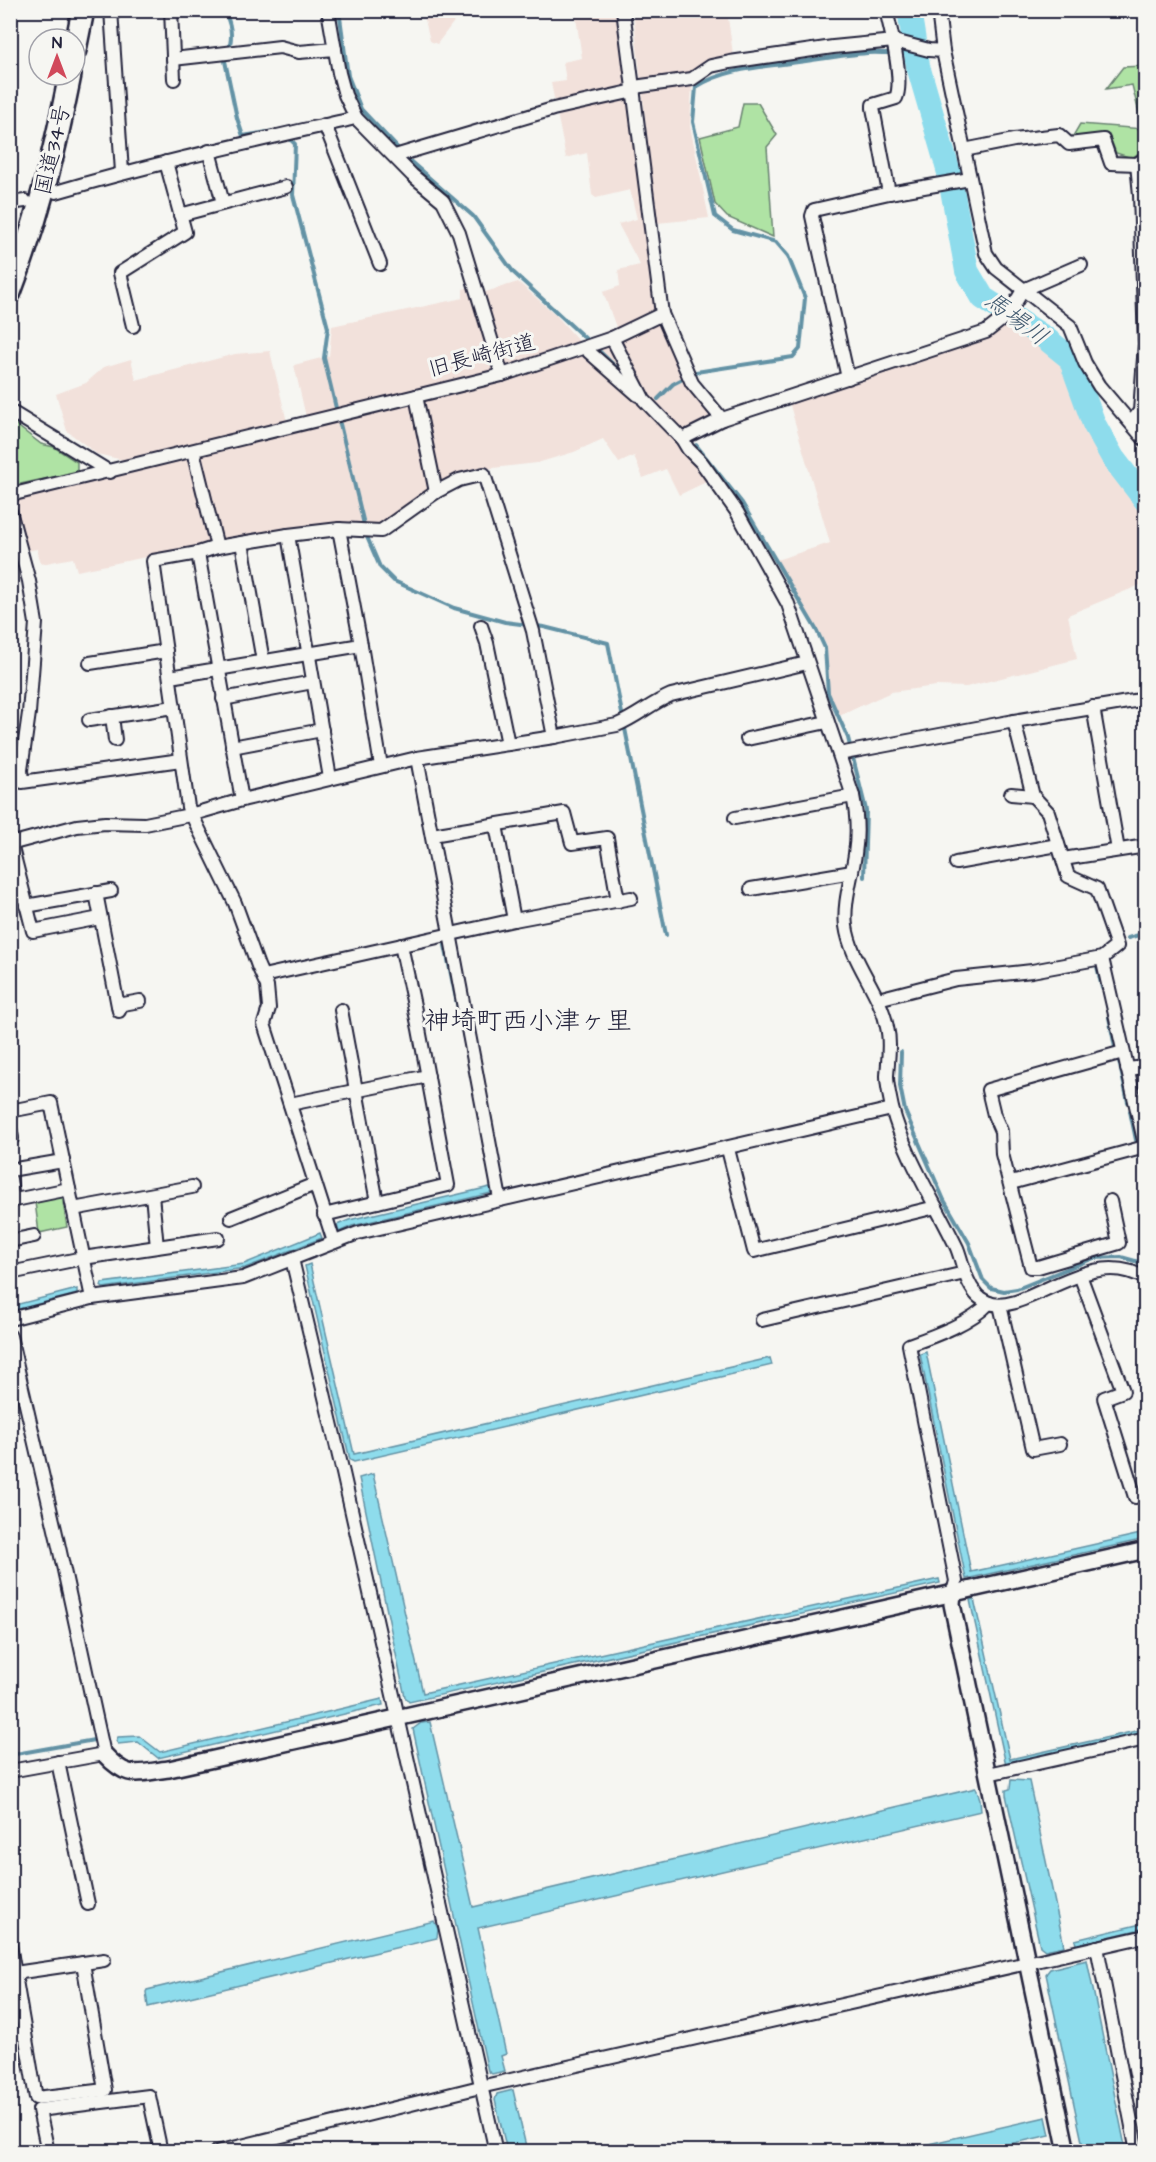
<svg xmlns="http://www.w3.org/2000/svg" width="1156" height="2162" font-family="'Architects Daughter','Klee One',sans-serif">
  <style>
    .built { fill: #f2e1db }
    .green { fill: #afe3a4; stroke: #688270; stroke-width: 1.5 }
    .water { fill: #8edcec; stroke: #6392a5; stroke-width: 1.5 }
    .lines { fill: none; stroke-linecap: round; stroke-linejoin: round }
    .stream { stroke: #6392a5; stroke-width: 4 }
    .river { stroke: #8edcec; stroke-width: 24 }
    .minor-casing { stroke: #22223b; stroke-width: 16 }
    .tertiary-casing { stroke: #22223b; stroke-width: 20 }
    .trunk-casing { stroke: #22223b; stroke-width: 26 }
    .minor { stroke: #f6f6f2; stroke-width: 12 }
    .tertiary { stroke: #f6f6f2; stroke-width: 15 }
    .trunk { stroke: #f6f6f2; stroke-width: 21 }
    .labels { text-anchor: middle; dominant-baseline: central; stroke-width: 6; stroke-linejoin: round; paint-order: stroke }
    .street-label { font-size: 22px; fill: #22223b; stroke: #f6f6f2 }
    .water-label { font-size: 24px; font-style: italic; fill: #425a70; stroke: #f6f6f2 }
    .quarter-label { font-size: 26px; fill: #22223b; stroke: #f6f6f2 }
  </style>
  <rect width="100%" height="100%" fill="#f6f6f2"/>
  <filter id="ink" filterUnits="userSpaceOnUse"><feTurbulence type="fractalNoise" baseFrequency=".0167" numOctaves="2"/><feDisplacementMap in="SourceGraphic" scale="12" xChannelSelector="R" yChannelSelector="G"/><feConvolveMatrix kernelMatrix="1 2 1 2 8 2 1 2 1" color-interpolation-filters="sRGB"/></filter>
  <g filter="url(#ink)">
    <!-- built -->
    <g class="built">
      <polygon points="423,11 423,10 462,11 437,44 430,41"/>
      <polygon points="575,11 621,11 649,263 657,309 715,418 675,440 706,482 679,495 666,469 643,478 634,456 619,463 603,439 574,452 537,463 475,470 442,481 377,525 337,523 220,542 77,571 73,558 41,564 37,549 27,551 14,501 126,474 123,460 97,454 67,431 56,394 86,383 104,367 131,359 136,380 235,354 270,351 287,422 306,417 294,365 329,356 332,326 463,298 463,289 478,285 482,293 518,282 555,314 578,340 581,342 616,327 603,292 620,286 618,270 640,265 618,224 637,219 630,190 596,198 592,195 587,153 566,158 551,83 566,81 563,62 582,58"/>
      <polygon points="633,11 727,11 735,68 707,74 692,84 690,126 709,218 657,223"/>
      <polygon points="1009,321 1064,358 1094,438 1145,507 1145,583 1068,615 1077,659 966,687 936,686 891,692 839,716 828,688 827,646 773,561 830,543 789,402 990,335"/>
    </g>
    <!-- green -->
    <g class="green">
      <polygon points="1144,66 1145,148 1132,158 1116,153 1109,135 1073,136 1080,124 1143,129 1132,85 1106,89 1123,67"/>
      <polygon points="743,103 758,103 777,135 767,147 773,237 727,217 715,204 700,137 738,127"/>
      <polygon points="11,421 41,444 54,447 77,462 77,472 11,486"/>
      <polygon points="62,1196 67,1227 39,1233 35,1202"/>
    </g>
    <!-- water -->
    <g class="water">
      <polygon points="490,1187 491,1193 352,1226 339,1232 337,1225 349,1220"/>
      <polygon points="320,1233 322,1238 245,1268 103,1288 101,1286 102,1283 244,1264"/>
      <polygon points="310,1264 354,1454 770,1358 772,1365 354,1462 350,1460 305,1266"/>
      <polygon points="77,1289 77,1294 11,1311 11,1306"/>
      <polygon points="926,1352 971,1572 1145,1533 1145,1539 966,1579 920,1354"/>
      <polygon points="373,1474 423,1693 939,1579 940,1583 409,1702 405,1697 359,1478"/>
      <polygon points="974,1599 1010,1759 1145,1729 1145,1733 1006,1765 970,1600"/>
      <polygon points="382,1699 383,1705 158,1758 138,1742 118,1744 116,1741 118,1737 139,1736 160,1752"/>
      <polygon points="430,1722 473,1907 976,1788 980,1799 981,1811 478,1928 506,2054 501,2056 505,2071 492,2074 488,2071 413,1729 421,1723"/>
      <polygon points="1011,1780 1029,1781 1064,1946 1045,1950 1040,1946 1006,1795 1006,1790 1010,1789"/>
      <polygon points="434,1921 438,1929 437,1938 148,2007 146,1992 147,1990"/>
      <polygon points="1145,1923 1145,1928 1076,1945 1075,1940"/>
      <polygon points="1087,1960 1126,2151 1084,2151 1046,1974 1050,1969"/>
      <polygon points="513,2090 527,2151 507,2151 495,2100 497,2094"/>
      <polygon points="1046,2117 1050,2135 979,2151 898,2151"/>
    </g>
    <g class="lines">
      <!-- stream -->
      <g class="stream">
        <path d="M224 10C231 24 233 35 229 49"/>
        <polyline points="339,10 348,76 361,109 411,162 473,216 514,273 586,339"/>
        <polyline points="1137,10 1146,14"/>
        <polyline points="227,57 225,61 237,118 243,136 274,131"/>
        <polyline points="288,137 295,144 293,195 328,328 324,358 336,408"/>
        <polyline points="597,349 620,371"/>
        <path d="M658 399 673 384 696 372 793 357 800 349 805 298 788 256 776 242 733 230 715 216 693 122 696 87C726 68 763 67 798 62 821 59 844 55 867 53 881 52 901 55 913 50"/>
        <polyline points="340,424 367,537 380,567 394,581 454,608 505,622 544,627 608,643 666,935"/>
        <polyline points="696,445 742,503 817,631 825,648 828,693 848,738 866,810 864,877"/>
        <polyline points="1128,938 1146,933"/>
        <polyline points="445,945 464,1038"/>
        <polyline points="1097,966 1102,988"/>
        <polyline points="1109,1017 1115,1047"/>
        <polyline points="901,1052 900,1086 905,1111 944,1200 969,1243 983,1280 991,1288 1004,1291 1017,1289 1094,1258 1121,1257 1146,1264"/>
        <polyline points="1119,1061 1128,1102"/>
        <polyline points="1130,1111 1136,1140"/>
        <polyline points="1140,1157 1146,1178"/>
        <polyline points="10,1755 94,1740"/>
      </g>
      <!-- river -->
      <polyline class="river" points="909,10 918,66 949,173 967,271 983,298 1044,337 1070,358 1094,424 1113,458 1146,501"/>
      <!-- minor casing -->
      <g class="minor-casing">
        <g id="minor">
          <polyline points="111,10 122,172"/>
          <polyline points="171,10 174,79"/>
          <polyline points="328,10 339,73 345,95 356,118 412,175 443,201 459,233 502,375"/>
          <path d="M886 10C891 31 904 80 896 98L873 105V108L889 193 970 179"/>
          <polyline points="938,10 943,51 986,253 996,268 1070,326 1085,363 1099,386 1146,441"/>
          <polyline points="173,59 280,47 299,52 335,49"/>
          <polyline points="634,87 692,79 711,66 730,62 833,47 894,41 929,50 943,51"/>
          <polyline points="325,125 380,264"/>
          <polyline points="964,150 1014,140 1059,135 1069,144 1103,140 1111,163 1137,164"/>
          <polyline points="209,151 223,203"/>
          <polyline points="395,156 553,109 634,91"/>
          <path d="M56 192C155 163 256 141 356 118"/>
          <polyline points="10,203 25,201"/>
          <polyline points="180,215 286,187"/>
          <polyline points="662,314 692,383 722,419"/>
          <polyline points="133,326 120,273 185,232 166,162"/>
          <path d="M612 338 644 400 682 439 688 449 702 463 737 512 788 604 853 796C857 815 858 834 855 854 852 877 843 903 846 926 851 962 880 991 887 1027 891 1043 888 1059 887 1076 887 1086 890 1098 892 1108 904 1155 936 1204 957 1248 963 1263 965 1281 976 1294 978 1297 983 1300 987 1302 1023 1320 1089 1242 1146 1279"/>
          <polyline points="587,347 589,352 638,395"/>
          <polyline points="848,378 812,216 814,210 889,193"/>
          <polyline points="416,396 436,492"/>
          <polyline points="10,411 110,472"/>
          <polyline points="1131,423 1140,411 1145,344 1140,195 1137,164 1146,158"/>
          <polyline points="682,439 722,419 986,332 1000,321 1011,310 1023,290 1081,265"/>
          <polyline points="193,451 217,547"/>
          <polyline points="10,495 502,375 612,338 662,314 623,10"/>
          <polyline points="10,511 29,581 36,623 29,713 21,770 22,782 181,760"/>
          <polyline points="339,529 361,645"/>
          <polyline points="288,535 330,778"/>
          <polyline points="242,543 263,661"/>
          <polyline points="198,553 242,800"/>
          <polyline points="481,626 487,643 508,744"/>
          <polyline points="90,663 166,651"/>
          <polyline points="170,677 361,645 381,766"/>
          <polyline points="223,699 313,682"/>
          <polyline points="1093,707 1118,850"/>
          <polyline points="112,716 115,740"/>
          <polyline points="89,720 174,707"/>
          <polyline points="1014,721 1146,699"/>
          <polyline points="747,739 827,722"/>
          <polyline points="232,747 322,730"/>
          <polyline points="839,754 1014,721 1033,796 1048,812 1068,876 1097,889 1117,946 1102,958 1032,971 956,979 878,999"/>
          <polyline points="417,758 500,1199"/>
          <polyline points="1011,794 1033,796"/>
          <polyline points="735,818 853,796"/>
          <polyline points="496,825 514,920"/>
          <polyline points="432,835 564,813 572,843 607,838 618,901"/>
          <path d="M10 844 77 826 105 823 145 824 190 815 242 800 417 758 554 737 617 725C636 717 652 703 671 695L807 663"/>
          <polyline points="11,844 33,931 100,918"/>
          <polyline points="1063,859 1146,846"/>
          <polyline points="956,863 1058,845"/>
          <polyline points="751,889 852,872"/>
          <polyline points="96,893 119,1011"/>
          <polyline points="26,906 111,891"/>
          <polyline points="1102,958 1146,1149"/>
          <polyline points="263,976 514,920 631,898"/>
          <polyline points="118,1005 140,1001"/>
          <polyline points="341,1010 377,1202"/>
          <polyline points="1127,1069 1146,1067"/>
          <polyline points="290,1104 428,1076"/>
          <polyline points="10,1111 51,1103 69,1189"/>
          <polyline points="10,1128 12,1138 10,1139"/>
          <polyline points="729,1153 754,1251 936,1207"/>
          <polyline points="10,1170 63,1161"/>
          <polyline points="10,1179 13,1200"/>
          <polyline points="1011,1183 1145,1147"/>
          <polyline points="152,1195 157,1247"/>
          <polyline points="10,1201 69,1189 92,1298"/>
          <polyline points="1110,1201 1119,1243 1038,1267 1031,1267 1002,1154 1001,1131 994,1115 988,1090 1123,1052"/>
          <polyline points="73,1209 192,1187"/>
          <polyline points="324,1215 448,1185 419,1029 401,945"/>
          <polyline points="231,1218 315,1184"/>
          <polyline points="10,1241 34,1236"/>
          <polyline points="334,1242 264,1024 269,1008 267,986 258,966 235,903 188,807 153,561 198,553 217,547 288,535 339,529 381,531 436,492 459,480 484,474 533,631 554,737"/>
          <polyline points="292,1259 343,1473 496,2152"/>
          <polyline points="10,1273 83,1258 218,1238"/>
          <polyline points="1080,1275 1123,1391 1104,1398 1135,1497"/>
          <polyline points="1000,1305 1033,1449 1060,1444"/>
          <polyline points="10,1319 92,1298 243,1278 358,1233 892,1109"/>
          <polyline points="762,1320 965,1273"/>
          <polyline points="10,1336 57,1538 104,1754 10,1771"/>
          <path d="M953 1592 956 1581 909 1345C934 1336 971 1323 989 1303"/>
          <polyline points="58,1762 88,1904"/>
          <polyline points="988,1774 1146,1739"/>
          <polyline points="10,1945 36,2098 105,2090 83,1963"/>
          <polyline points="1097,1947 1137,2152"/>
          <polyline points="15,1973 104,1960"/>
          <polyline points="10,2035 25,2034"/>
          <polyline points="48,2152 39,2110 149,2096 161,2152"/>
          <polyline points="217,2152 480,2087 1146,1936"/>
        </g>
      </g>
      <!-- tertiary casing -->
      <g class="tertiary-casing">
        <g id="tertiary">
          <polyline points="953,1592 952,1604 1067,2152"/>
          <path d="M104 1754C128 1780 136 1773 169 1769L1146 1550"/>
        </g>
      </g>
      <!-- trunk casing -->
      <g class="trunk-casing">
        <g id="trunk">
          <polyline points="75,50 83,10"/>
          <path d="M10 292C38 219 55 151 70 75"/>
        </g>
      </g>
      <!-- minor -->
      <use href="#minor" class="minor"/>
      <!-- tertiary -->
      <use href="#tertiary" class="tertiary"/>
      <!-- trunk -->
      <use href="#trunk" class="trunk"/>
    </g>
  </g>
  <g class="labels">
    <!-- street labels -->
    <g class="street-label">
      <text transform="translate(53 150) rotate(-77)">国道34号</text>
      <text transform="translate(482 356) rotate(-15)">旧長崎街道</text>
    </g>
    <!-- water labels -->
    <g class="water-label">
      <text transform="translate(1016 319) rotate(37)">馬場川</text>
    </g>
    <!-- quarter labels -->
    <g class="quarter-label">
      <text x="528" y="1021">神埼町西小津ヶ里</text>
    </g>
  </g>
  <!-- margin -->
  <rect width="1156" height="2162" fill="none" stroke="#f6f6f2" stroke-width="36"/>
  <rect x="18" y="18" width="1120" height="2126" fill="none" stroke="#22223b" stroke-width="2" filter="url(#ink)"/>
  <!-- north arrow -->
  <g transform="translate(57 57)"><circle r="28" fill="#f6f6f2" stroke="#a1a1a9" stroke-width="1.5"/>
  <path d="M0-4.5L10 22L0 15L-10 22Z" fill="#d1495b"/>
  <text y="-9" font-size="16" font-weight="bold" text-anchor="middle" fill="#22223b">N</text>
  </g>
</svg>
